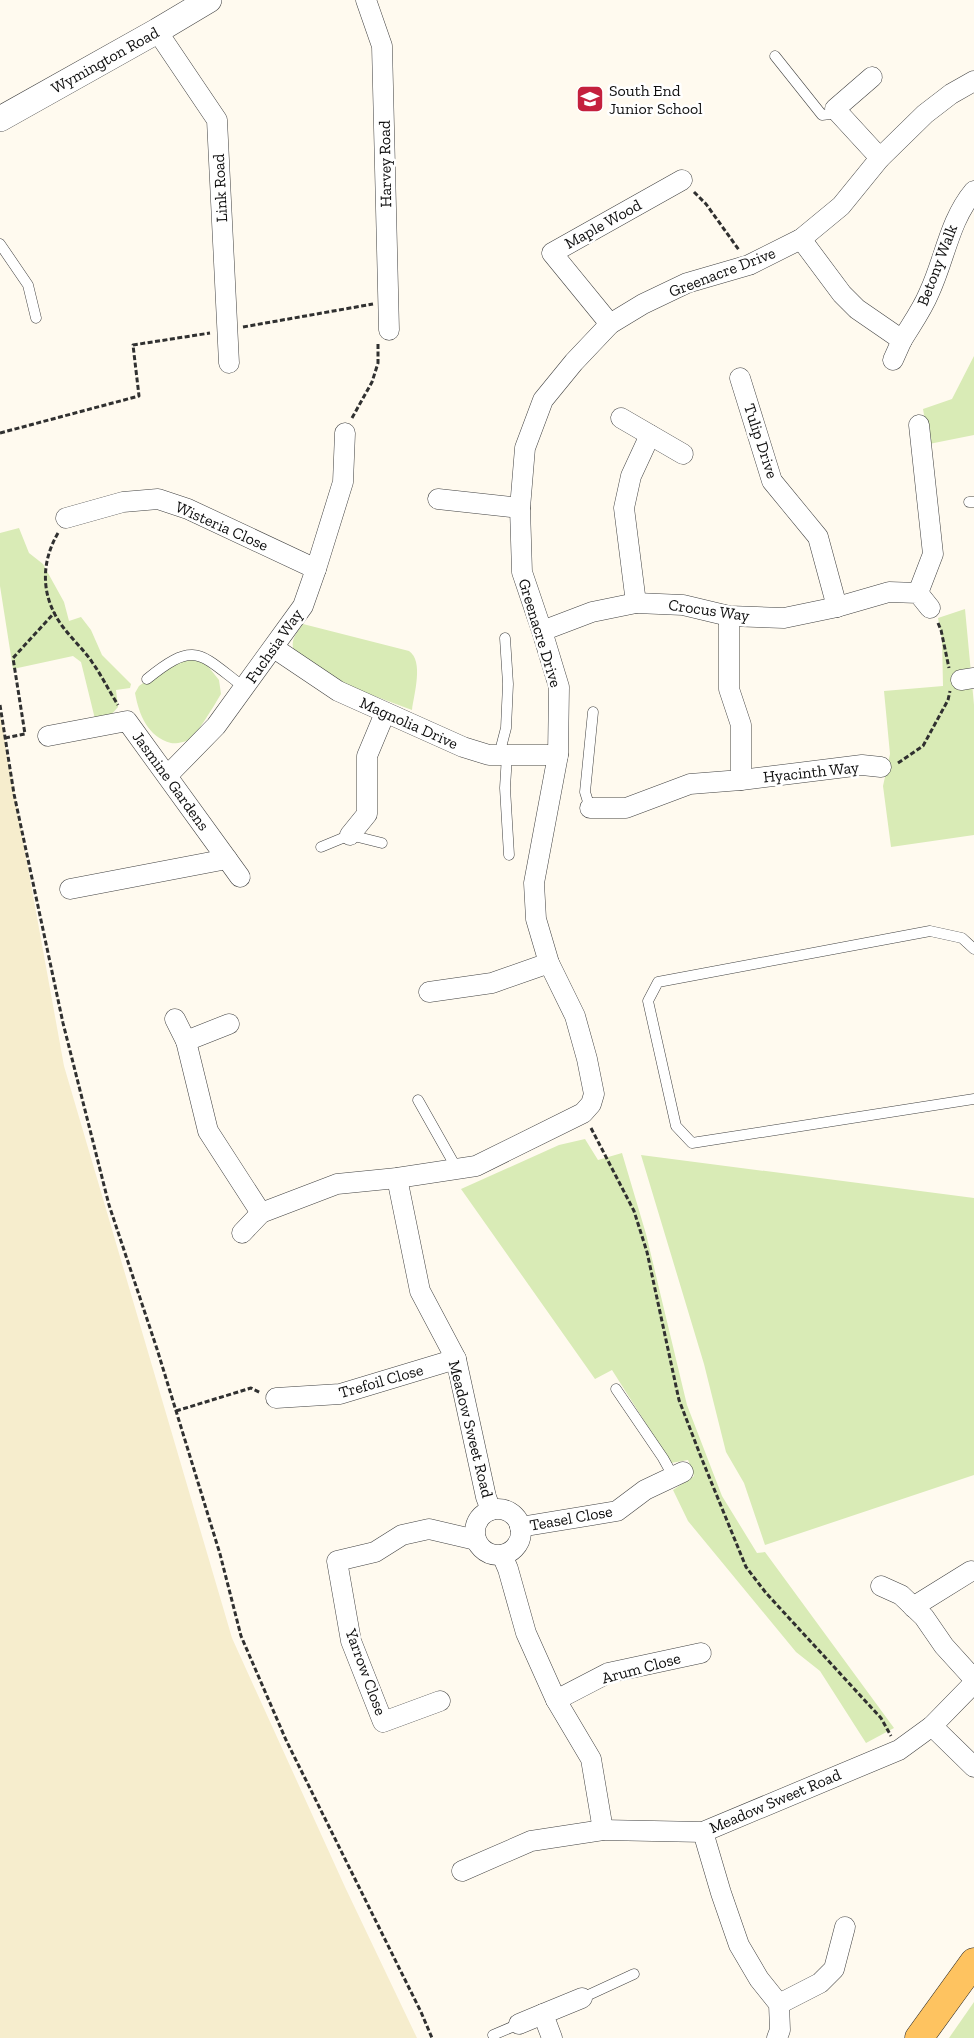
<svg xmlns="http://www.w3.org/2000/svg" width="974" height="2038" font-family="'Zilla Slab',serif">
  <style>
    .farmland { fill: #f6edcd }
    .green { fill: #d9ebb6 }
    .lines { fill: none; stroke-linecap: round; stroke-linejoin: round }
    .service-casing { stroke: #414141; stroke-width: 11 }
    .minor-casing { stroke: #414141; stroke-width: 21 }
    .tertiary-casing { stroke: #414141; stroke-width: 26 }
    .primary-casing { stroke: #1f1f1f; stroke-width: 29 }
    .path { stroke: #303030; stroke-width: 3; stroke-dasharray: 5 2.5; stroke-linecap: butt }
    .service { stroke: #fff; stroke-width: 10 }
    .minor { stroke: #fff; stroke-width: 20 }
    .tertiary { stroke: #fff; stroke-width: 25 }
    .primary { stroke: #fec360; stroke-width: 28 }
    .labels { text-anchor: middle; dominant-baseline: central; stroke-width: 5; stroke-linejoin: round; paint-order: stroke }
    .street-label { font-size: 16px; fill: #0e0e0e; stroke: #fff }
    .poi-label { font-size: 16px; fill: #0e0e0e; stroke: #fff; text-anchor: start }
  </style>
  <rect width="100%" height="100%" fill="#fffaef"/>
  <!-- farmland -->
  <polygon class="farmland" points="0,713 64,1066 232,1638 345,1887 417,2038 0,2038"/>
  <!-- green -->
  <g class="green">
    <polygon points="974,356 974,435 929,444 923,409 952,399"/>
    <polygon points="19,528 29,553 43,564 64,602 69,621 81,617 91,630 102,655 131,684 130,688 116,690 118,707 111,715 95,719 81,662 73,656 13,669 0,586 0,533"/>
    <polygon points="965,609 974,705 974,835 891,847 883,786 890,754 884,691 943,686 942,639 938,618"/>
    <path d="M303 624 409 651C424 661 414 694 412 710L353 688 332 678 295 653C289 641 296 634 303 624Z"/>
    <path d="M202 659 219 680 221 694C215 704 198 733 190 739 186 742 176 744 171 743 148 737 139 715 135 693L139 686 172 662Z"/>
    <polygon points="585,1139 598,1160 622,1153 646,1234 687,1405 722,1496 757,1553 765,1552 894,1728 866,1743 820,1671 796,1652 688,1521 673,1490 694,1476 688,1460 671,1463 612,1370 595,1379 461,1189 559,1145"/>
    <polygon points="641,1155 974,1198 974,1475 765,1545 744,1483 726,1452 704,1364"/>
    <polygon points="974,2002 974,2038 949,2038"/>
  </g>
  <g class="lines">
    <!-- service casing -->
    <g class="service-casing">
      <g id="service">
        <polyline points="775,56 822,115 838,113"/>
        <polyline points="0,244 28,285 36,318"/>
        <polyline points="969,502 974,502"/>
        <path d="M147 679C196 639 200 654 245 688"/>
        <polyline points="499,755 506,728 508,684 505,638"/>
        <polyline points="507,755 505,788 509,855"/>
        <polyline points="590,808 585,792 593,712"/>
        <polyline points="321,847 350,835 382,843"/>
        <polyline points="974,949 962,938 930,931 658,982 648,1001 676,1126 692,1143 974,1099"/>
        <polyline points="418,1100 457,1169"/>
        <polyline points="616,1389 663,1458 673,1476"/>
        <polyline points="582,1998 634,1974"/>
        <polyline points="493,2035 519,2024"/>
      </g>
    </g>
    <!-- minor casing -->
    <g class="minor-casing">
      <g id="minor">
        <polyline points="366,0 382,46 389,330"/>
        <polyline points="157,31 217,120 229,363"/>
        <polyline points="872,77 835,109 880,158"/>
        <path d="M801 239 842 294 857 309 902 340C911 325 922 310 929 293 945 259 949 221 974 191"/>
        <polyline points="610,324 552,253 682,180"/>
        <polyline points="893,360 902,340"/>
        <polyline points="740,378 772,481 818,537 837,607"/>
        <polyline points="621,418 683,454"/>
        <polyline points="438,499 520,508"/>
        <polyline points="66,518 123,502 158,499 188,509 316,569"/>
        <polyline points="918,593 933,554 919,425"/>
        <polyline points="636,603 624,508 631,476 650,435"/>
        <polyline points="729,616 729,689 741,725 741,780"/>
        <polyline points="542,631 592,612 636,603 683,605 729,616 784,618 837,607 889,592 918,593 930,608"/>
        <polyline points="274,648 338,691 463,747 489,755 558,755"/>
        <polyline points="961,680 974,678"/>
        <polyline points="48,736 127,721 227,859 70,889"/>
        <polyline points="168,775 216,726 303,606 316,569 343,482 345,433"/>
        <polyline points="590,808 626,808 690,784 741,780 862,765 881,767"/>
        <polyline points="350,835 367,814 367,756 385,713"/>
        <polyline points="227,859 240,877"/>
        <polyline points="429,992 492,983 549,963"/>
        <polyline points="175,1019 186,1041"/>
        <polyline points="229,1024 186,1041 208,1131 261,1213"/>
        <polyline points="397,1178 420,1291 456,1359 486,1497 491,1510"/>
        <polyline points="242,1233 261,1213 337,1184 397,1178 476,1166 583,1113 591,1104 594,1094 587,1059 575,1016 549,963 536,919 534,883 558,755 559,687 542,631 522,572 520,508 525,448 543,400 574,362 610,324 643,304 687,283 749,265 801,239 841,206 880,158 925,114 951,94 974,81"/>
        <polyline points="276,1398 340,1394 456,1359"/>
        <circle cx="498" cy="1532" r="23"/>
        <polyline points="520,1527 617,1511 645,1490 683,1472"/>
        <polyline points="502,1555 508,1569 526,1633 556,1700 591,1759 603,1830"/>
        <polyline points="881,1586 901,1595 924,1617 944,1646 974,1679"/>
        <polyline points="913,1607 971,1571"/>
        <polyline points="556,1700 608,1673 701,1653"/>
        <polyline points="440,1701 383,1722 351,1641 337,1561 375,1552 402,1535 429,1529 476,1540"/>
        <polyline points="932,1726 974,1767"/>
        <polyline points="703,1832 721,1893 739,1945 759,1979 779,2004 780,2030 777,2038"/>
        <polyline points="462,1871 531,1841 603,1830 703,1832 899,1750 932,1726 974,1683"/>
        <polyline points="779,2004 820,1983 834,1969 845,1927"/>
        <polyline points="519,2024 543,2014"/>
        <polyline points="552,2038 543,2014 582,1998"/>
      </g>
    </g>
    <!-- tertiary casing -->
    <g class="tertiary-casing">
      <polyline id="tertiary" points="0,119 157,31 209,0"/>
    </g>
    <!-- primary casing -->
    <g class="primary-casing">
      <polyline id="primary" points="919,2038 974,1962"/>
    </g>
    <!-- path -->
    <g class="path">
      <polyline points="694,192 706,204 739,250"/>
      <polyline points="243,327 373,304"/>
      <polyline points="352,418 372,382 378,363 378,343"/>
      <polyline points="0,433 139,396 133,345 210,333"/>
      <path d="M58 533C40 564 41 598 63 627 72 639 84 650 92 662 102 676 109 691 118 705"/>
      <polyline points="938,623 941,630 949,668"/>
      <polyline points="0,705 14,794 63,1023 109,1205 157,1349 220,1554 241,1636 286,1740 421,2012 432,2038"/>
      <polyline points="5,738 25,734 13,658 55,612"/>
      <polyline points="898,763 923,746 948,700 950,691"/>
      <polyline points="591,1128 634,1211 647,1252 679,1400 701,1457 746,1567 766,1593 881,1718 891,1736"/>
      <polyline points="176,1411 251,1388 261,1393"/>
    </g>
    <!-- service -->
    <use href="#service" class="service"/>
    <!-- minor -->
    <use href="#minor" class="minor"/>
    <!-- tertiary -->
    <use href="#tertiary" class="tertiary"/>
    <!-- primary -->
    <use href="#primary" class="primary"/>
  </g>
  <!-- icons -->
  <defs>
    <g id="school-square" transform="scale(1.4375)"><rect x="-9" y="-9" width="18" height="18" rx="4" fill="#c4203d" stroke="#fff"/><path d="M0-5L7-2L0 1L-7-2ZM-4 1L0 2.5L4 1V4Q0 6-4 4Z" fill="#fff"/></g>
  </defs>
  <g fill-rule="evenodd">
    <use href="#school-square" x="590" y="99"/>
  </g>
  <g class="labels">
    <!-- street labels -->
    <g class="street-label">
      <text transform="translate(105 60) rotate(-29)">Wymington Road</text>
      <text transform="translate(385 164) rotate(-91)">Harvey Road</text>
      <text transform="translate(220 188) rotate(-93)">Link Road</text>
      <text transform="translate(603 224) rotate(-29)">Maple Wood</text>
      <text transform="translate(937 265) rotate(-69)">Betony Walk</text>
      <text transform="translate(722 272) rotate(-21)">Greenacre Drive</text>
      <text transform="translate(761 441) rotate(72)">Tulip Drive</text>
      <text transform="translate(222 526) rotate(24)">Wisteria Close</text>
      <text transform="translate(709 610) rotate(8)">Crocus Way</text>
      <text transform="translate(540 633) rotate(73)">Greenacre Drive</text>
      <text transform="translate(274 646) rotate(-55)">Fuchsia Way</text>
      <text transform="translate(409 723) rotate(24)">Magnolia Drive</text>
      <text transform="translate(811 772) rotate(-6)">Hyacinth Way</text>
      <text transform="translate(171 781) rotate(54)">Jasmine Gardens</text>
      <text transform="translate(381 1381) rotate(-16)">Trefoil Close</text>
      <text transform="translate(471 1429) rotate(76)">Meadow Sweet Road</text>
      <text transform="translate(571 1518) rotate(-10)">Teasel Close</text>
      <text transform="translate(641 1668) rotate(-15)">Arum Close</text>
      <text transform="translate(366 1672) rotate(70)">Yarrow Close</text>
      <text transform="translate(775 1801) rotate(-23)">Meadow Sweet Road</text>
    </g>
    <!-- poi labels -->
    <g class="poi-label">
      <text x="609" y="90">South End<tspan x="609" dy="18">Junior School</tspan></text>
    </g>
  </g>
</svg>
